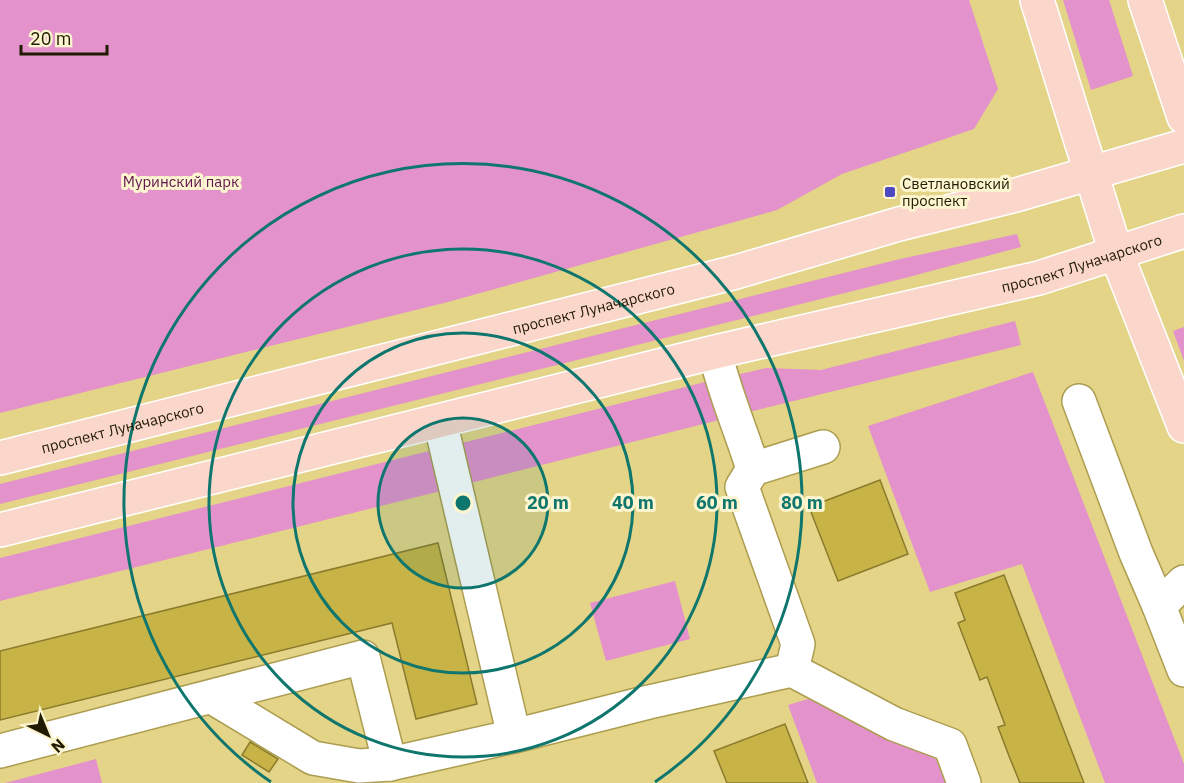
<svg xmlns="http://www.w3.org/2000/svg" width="1184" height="783" font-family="'IBM Plex Sans',sans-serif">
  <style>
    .green { fill: #e392cb }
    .building { fill: #c8b346; stroke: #8b7b2d; stroke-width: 1.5 }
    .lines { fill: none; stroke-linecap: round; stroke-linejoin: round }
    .minor-casing { stroke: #ac9d50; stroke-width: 36 }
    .major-casing { stroke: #fff; stroke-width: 36 }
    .minor { stroke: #fff; stroke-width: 33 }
    .major { stroke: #fbd7cb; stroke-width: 33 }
    .ring { fill: none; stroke: #0f766e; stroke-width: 3 }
    .poi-dot { fill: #4c4ac0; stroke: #fcf5cf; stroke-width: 2 }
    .labels { text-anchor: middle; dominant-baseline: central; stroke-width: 6; stroke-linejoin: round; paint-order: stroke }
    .park-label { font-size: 15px; fill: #5e124e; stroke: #fcf5cf }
    .poi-label { font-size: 15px; fill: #201a00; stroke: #fcf5cf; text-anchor: start }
    .street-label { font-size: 15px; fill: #201a00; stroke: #fcf5cf }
    .centre { fill: #0f766e; stroke: #fcf5cf; stroke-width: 3 }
    .ring-label { font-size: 18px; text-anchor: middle; font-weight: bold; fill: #0f766e; stroke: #fcf5cf; stroke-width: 6; stroke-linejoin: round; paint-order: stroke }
  </style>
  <rect width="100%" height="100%" fill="#e4d487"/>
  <!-- green -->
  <g class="green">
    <polygon points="0,0 969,0 998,89 974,129 842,174 777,210 448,302 0,413"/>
    <polygon points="1063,0 1109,0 1133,76 1091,90"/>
    <polygon points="1017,234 1021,247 905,278 0,504 0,484 900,259"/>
    <polygon points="1015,321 1021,345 745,413 732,376 766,368 821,370"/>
    <polygon points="1184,327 1184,361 1173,331"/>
    <polygon points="1033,372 1184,764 1184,783 1105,783 1022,564 930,592 868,426"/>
    <polygon points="709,381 723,419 463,485 458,444"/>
    <polygon points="429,451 439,468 445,490 0,601 0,558"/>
    <polygon points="675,581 690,639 606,661 590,603"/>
    <polygon points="808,699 936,759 946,783 817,783 788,705"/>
    <polygon points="96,759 102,783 5,783"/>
  </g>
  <!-- building -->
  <g class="building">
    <polygon points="880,480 908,554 838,581 809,507"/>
    <polygon points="438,543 477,704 416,719 392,623 0,720 0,651"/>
    <polygon points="1004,575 1084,783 1020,783 1009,756 998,727 1005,725 987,677 980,680 958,623 965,620 955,593"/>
    <polygon points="785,724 808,783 727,783 714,751"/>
    <polygon points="250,742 278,759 269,772 242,755"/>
  </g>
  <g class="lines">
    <!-- minor casing -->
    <g class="minor-casing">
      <g id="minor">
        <path d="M715 352C724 392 741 430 753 469"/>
        <polyline points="1079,401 1136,553 1159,606"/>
        <polyline points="1184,582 1159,606 1184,670"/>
        <polyline points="792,670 894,724 950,745 964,783"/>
        <polyline points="212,697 313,758 359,766 390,764 514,736 440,421"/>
        <polyline points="514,736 649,702 792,670 798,644 742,487 753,469 823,447"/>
        <polyline points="0,751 363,657 390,764"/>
      </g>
    </g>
    <!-- major casing -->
    <g class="major-casing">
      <g id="major">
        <polyline points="1037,0 1116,253 1184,426"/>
        <polyline points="1145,0 1184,117"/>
        <path id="s1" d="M0 458 736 272 899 224 1016 195 1184 146"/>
        <path id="s2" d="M0 530 715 352 1039 278 1184 231"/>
      </g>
    </g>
    <!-- minor -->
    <use href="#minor" class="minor"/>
    <!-- major -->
    <use href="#major" class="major"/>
  </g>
  <!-- distance rings -->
  <circle cx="463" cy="503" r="85" fill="#0f766e" fill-opacity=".12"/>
  <g class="ring">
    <circle cx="463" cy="503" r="85"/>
    <circle cx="463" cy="503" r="170"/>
    <circle cx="463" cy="503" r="254"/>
    <path d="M271 782A339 339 0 1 1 655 782"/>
  </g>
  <!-- markers -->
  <rect class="poi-dot" x="884" y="186" width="12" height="12" rx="3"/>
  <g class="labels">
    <!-- park labels -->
    <g class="park-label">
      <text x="181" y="181">Муринский парк</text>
    </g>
    <!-- poi labels -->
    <g class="poi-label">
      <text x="902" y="183">Светлановский<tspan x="902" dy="17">проспект</tspan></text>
    </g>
    <!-- street labels -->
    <g class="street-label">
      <text stroke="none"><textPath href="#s2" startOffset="1114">проспект Луначарского</textPath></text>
      <text stroke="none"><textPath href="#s1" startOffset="612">проспект Луначарского</textPath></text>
      <text stroke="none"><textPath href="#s1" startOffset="126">проспект Луначарского</textPath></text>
    </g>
  </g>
  <circle cx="463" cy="503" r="9" class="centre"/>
  <g class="ring-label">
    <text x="548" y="509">20 m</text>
    <text x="633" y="509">40 m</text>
    <text x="717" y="509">60 m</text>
    <text x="802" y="509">80 m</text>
  </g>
  <!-- north arrow -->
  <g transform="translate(48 735) rotate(137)" stroke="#fcf5cf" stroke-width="4.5" paint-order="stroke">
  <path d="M0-4.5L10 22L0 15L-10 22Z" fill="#201a00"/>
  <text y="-9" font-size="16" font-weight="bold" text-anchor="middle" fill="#201a00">N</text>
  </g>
  <!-- scale -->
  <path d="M21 45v9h86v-9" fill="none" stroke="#201a00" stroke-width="3"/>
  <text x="30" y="45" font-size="18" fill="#201a00" stroke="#fcf5cf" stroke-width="4.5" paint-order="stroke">20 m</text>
</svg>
